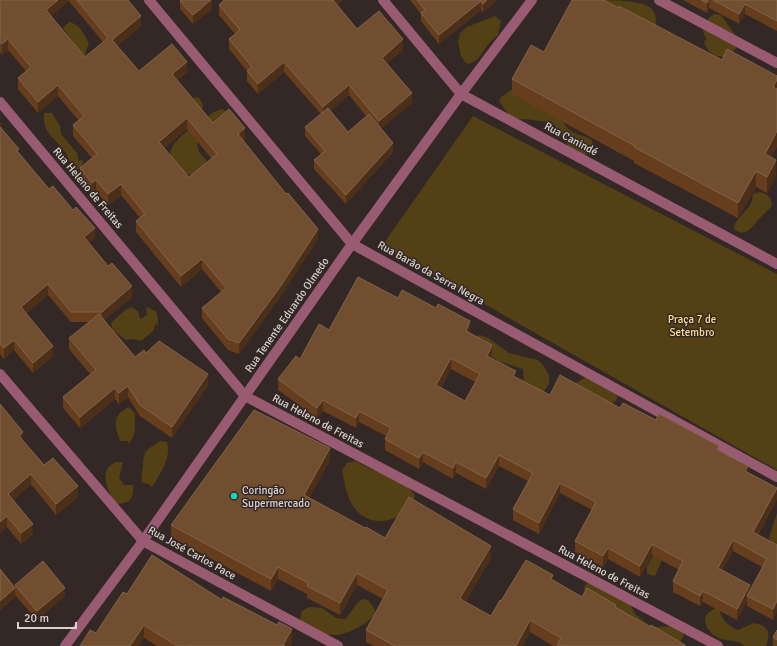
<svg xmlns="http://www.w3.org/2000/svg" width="777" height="646" font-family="Signika,sans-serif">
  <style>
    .green { fill: #534014 }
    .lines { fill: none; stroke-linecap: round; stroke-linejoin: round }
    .minor { stroke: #985b71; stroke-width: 10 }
    .wall { fill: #663e1d; fill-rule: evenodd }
    .shaded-wall { fill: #4c2f18 }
    .building { fill: #724e30; stroke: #826349; fill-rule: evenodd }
    .poi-dot { fill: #16d5b3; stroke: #332826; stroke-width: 1.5 }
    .labels { text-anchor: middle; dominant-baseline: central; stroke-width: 3; stroke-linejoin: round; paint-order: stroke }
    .street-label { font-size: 11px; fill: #d9d2d0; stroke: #332826 }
    .park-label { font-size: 11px; fill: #fcdc96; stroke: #332826 }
    .poi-label { font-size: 11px; fill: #d9d2d0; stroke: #332826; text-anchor: start }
  </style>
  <rect width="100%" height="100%" fill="#332826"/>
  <!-- green -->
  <g class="green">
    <path d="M598 0C610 0 644 0 652 9 656 14 656 20 656 27Z"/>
    <path d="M714 14 721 15 735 35 737 38V47C725 61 711 60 704 42L707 39C699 30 705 20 714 14Z"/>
    <polygon points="495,16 501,21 498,35 490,42 477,60 469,64 465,62 461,56 458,42 460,33 467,27"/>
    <path d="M69 22C81 25 83 33 89 44L86 51 85 59 63 28Z"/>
    <path d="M516 87 562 120C570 135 578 133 591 139L593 144 590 153 582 156 571 150 553 123C548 120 545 122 540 121 516 117 514 125 499 101L501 97Z"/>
    <path d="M195 97 199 98 203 105 201 114 204 119 214 112 222 109 225 111V115L197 144 199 152 207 161C193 185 179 174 170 154 171 144 182 135 190 129L192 99Z"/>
    <path d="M44 113H52L60 126 61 134 77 153 79 161 83 160 82 169H74C70 164 69 157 65 152 55 137 42 134 44 113Z"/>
    <polygon points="473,116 777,274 777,470 382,246"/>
    <path d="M759 192C767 193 774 199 771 207 767 211 763 215 759 219 753 226 745 239 734 229 735 217 749 212 752 200 753 198 752 196 753 194Z"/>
    <polygon points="131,307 138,311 140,319 147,315 146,307 156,311 158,319 158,326 156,323 153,331 141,341 133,339 126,340 113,330 111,323 124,311"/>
    <polygon points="480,335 488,338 509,353 538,360 544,366 549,375 549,384 543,393 524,386 523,369 498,361 484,350 472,338"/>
    <path d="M602 376C611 379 615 383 619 392L616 401 609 405 571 386 586 377Z"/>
    <path d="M129 407 135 413C134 426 138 434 128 444V441H120C115 425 111 416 129 407Z"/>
    <path d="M160 441 167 442C172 457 160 474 152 487L150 485 142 482C141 476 142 472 143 466 144 449 146 451 160 441Z"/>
    <path d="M354 461C361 463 365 467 371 469 386 476 407 481 415 496 407 518 378 530 359 513 347 502 345 485 342 470L347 463Z"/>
    <path d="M115 462H123L119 478 124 485H133C134 499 130 503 117 504 110 496 101 479 108 468 109 466 113 464 115 462Z"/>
    <polygon points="777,513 777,549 772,546 769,538"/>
    <polygon points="656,550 662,560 655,576 647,574 647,566"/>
    <polygon points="587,583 597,585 630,604 635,614 649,625 656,627 674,626 680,629 684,635 680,643 585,596 584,587"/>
    <path d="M364 599 368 600C370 603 374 607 375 610 376 621 347 634 338 635 325 636 312 629 300 624L301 614 302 611 309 607 322 608 336 618 345 619C352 614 355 601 364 599Z"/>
    <path d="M716 608 720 609C719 618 730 627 738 630L754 623C769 626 771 633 766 646H745L739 642 721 639 713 635 707 628 705 619 706 615 709 612Z"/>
  </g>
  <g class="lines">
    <!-- minor -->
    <g class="minor">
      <polyline points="149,0 352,244 777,477"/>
      <polyline points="383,0 461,94 777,264"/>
      <polyline points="659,0 777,63"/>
      <polyline points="0,102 245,396 718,646"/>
      <polyline points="0,374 143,541 338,646"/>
      <polyline points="65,646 143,541 352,244 461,94 532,0"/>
    </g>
  </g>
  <!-- wall -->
  <g class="wall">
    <path d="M0 0H128L141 26 117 46 139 71 187 72 177 80 213 123 245 139 243 140 318 239 280 297 239 354 228 350 202 318V308L221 292 202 269 181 287 136 232V221L140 218 121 195 108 205 96 191 92 194 80 179V168L92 158 73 136V125L79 121 58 96 38 113 18 89V78L26 71 8 50 2 55 0 52ZM69 1 103 42 85 57 51 16ZM187 129 212 159 189 177 164 148Z"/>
    <path d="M343 0 337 5 357 29 403 50 387 63 412 103 381 128 393 152 346 204 314 169V160L321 154 305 136V127L321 114 284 72 258 94 247 81V71L229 49V39L235 34 219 15V5ZM349 95 366 116 348 132 330 111Z"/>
    <polygon points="410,0 497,0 495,2 483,12 481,10 439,44 421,21 421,14"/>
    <polygon points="683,0 777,0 777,31 745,14 739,24 709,8 707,13"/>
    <polygon points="180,1 212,9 193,24 180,9"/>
    <polygon points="618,8 722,60 777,76 777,146 771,158 776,176 767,193 756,187 738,218 634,163 634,161 512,94 512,79 544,52"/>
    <polygon points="0,121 2,129 19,153 49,189 95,238 89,243 132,297 104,320 135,357 146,353 208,385 172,438 140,416 128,397 119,404 115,399 80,428 63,408 63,397 90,374 69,349 69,338 89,322 71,322 48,295 26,313 53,356 33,373 14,350 4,359 0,354"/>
    <path d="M398 298 470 332V333L492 356 491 358 516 377 550 395 620 408 656 420 719 451 748 472 777 488V499L758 535 777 545 773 620 747 606V600L737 620 703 602 700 606 673 592V581L679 570 652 555 640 577 608 559 603 567 575 552V541L592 510 560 493 539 534 513 520V509L528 481 499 466 486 489 456 473 453 479 423 462 419 469 385 450V439L386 436 359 422 356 428 323 411 317 418 278 390V379L300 359 329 330ZM451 369 475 382 465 401 441 388ZM733 551 762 567 750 591 722 570Z"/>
    <polygon points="0,404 23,441 44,465 78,497 56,515 31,484 13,500 33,534 21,544 7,527 0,533"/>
    <polygon points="330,460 309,498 365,528 385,538 491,558 465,602 491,616 501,601 553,580 582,597 616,607 650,627 685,646 553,646 530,632 522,646 374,646 366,642 366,630 383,599 357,585 340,615 307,598 307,594 278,579 271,591 171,537 171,525"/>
    <polygon points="0,569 15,587 15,585 65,596 37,620 15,595 15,597 0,610"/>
    <polygon points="127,594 222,600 292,642 290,646 157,646 144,638 96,633"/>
    <polygon points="777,630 777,646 773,646 773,637"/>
  </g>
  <!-- shaded-wall -->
  <g class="shaded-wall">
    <polygon points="58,0 69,0 69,1 46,21 46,10"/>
    <polygon points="212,0 212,9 193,24 193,15"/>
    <polygon points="332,0 343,0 332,9"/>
    <polygon points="487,0 497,0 495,2 483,12 483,4"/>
    <polygon points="708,0 709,0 709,8 707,13 707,3"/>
    <polygon points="481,1 481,10 439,44 439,35"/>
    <polygon points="745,4 745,14 739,24 739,14"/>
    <polygon points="141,16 141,26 112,50 112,40"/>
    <polygon points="8,39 8,50 2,55 2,44"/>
    <polygon points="403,39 403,50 382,68 382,58"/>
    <polygon points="187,62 187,72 172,85 172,74"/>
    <polygon points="284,62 284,72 258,94 258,84"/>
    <polygon points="777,80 777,96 773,87"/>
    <polygon points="58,85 58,96 38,113 38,102"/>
    <polygon points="349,85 349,95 323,117 323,107"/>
    <polygon points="412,93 412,103 379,131 379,121"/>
    <polygon points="187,118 187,129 159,152 159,142"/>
    <polygon points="2,123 2,133 0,134 0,124"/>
    <polygon points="245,128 245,139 238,145 238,134"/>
    <polygon points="777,131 777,146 765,170 765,154"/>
    <polygon points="393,143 393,152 346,204 346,195"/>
    <polygon points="776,160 776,176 767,193 767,177"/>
    <polygon points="756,171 756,187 738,218 738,203"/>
    <polygon points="96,180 96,191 92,194 92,183"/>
    <polygon points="121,184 121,195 108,205 108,194"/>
    <polygon points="95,228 95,238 84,247 84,237"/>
    <polygon points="318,229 318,239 280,297 239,354 239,343"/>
    <polygon points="202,259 202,269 181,287 181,276"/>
    <polygon points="48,284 48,295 21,317 21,307"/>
    <polygon points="132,286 132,297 102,322 102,312"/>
    <polygon points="470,321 470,332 466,341 466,331"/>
    <polygon points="14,340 14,350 4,359 4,348"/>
    <polygon points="492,345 492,356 487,367 487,356"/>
    <polygon points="53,346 53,356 33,373 33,363"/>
    <polygon points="451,358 451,369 436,396 436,385"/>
    <polygon points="208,374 208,385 172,438 172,427"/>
    <polygon points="128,386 128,397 119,404 119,393"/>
    <polygon points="115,388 115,399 80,428 80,417"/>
    <polygon points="323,400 323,411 317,418 317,408"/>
    <polygon points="359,411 359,422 356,428 356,418"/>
    <polygon points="23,432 23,442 19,436"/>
    <polygon points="330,448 330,460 304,507 304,495"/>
    <polygon points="423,452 423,462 419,469 419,458"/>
    <polygon points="499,455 499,466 486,489 486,478"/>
    <polygon points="456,462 456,473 453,479 453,468"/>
    <polygon points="748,466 748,477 745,471"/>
    <polygon points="31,474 31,484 8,504 8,494"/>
    <polygon points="560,483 560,493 539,534 539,523"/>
    <polygon points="78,486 78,497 56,515 56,504"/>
    <polygon points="777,489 777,499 753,543 753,532"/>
    <polygon points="7,516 7,527 0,533 0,522"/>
    <polygon points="33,524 33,534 21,544 21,533"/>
    <polygon points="733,540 733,551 718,579 718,568"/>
    <polygon points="652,544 652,555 640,577 640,566"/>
    <polygon points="491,546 491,558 460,610 460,598"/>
    <polygon points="608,548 608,559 603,567 603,556"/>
    <polygon points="278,567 278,579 271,591 271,579"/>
    <polygon points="357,573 357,585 340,615 340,603"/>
    <polygon points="750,585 750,596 747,596 747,600 737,620 737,609"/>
    <polygon points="15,588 15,597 0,610 0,601"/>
    <polygon points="65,588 65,596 37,620 37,611"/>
    <polygon points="703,591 703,602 700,606 700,596"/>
    <polygon points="777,601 777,612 773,620 773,609"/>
    <polygon points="530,620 530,632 522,646 516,646"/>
    <polygon points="144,625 144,638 139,646 130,646"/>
    <polygon points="292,629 292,642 290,646 283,646"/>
  </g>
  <!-- building -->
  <g class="building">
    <path d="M0 0H58L46 10 85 57 108 38 77 0H128L141 16 112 40 139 71 172 44 187 62 172 74 213 123 229 109 245 128 238 134 286 194 288 193 318 229 280 287 239 343 228 339 202 308 226 288 202 259 181 276 136 221 145 214 121 184 108 194 96 180 92 183 80 168 97 154 73 125 84 116 58 85 38 102 18 78 31 67 8 39 2 44 0 42ZM187 118 217 154 189 177 159 142Z"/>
    <polygon points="181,0 211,0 193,15 180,1"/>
    <polygon points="224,0 333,0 357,29 379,11 403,39 382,58 412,93 379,121 349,85 323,107 284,62 258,84 247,71 252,67 229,39 240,30 219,5"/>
    <polygon points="417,0 487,0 483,4 481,1 439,35 421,13 425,10"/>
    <polygon points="572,0 604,0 618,8 619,6 722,60 727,49 777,76 777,80 773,87 777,89 777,131 765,154 776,160 767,177 756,171 738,203 634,147 635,146 512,79 531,45 544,52"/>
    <polygon points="701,0 708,0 707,3"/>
    <polygon points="713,0 777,0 777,21 745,4 739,14"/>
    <polygon points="328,108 348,132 369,114 393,143 346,195 314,160 325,151 305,127"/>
    <polygon points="0,127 19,149 17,151 49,189 53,186 73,210 76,207 95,228 84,237 108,266 112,263 132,286 102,312 71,312 48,284 21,307 53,346 33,363 14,340 4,348 0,344"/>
    <path d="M358 277 398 298 402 290 436 308 438 304 470 321 466 331 492 345 487 356 516 371 513 376 550 395 560 375 620 408 623 403 656 420 659 414 719 446 717 450 748 466 745 471 777 488 753 532 777 545V601L773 609 747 596 767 559 733 540 718 568 750 585 737 609 703 591 700 596 673 581 683 561 652 544 640 566 608 548 603 556 575 541 596 502 560 483 539 523 513 509 533 473 499 455 486 478 456 462 453 468 423 452 419 458 385 439 391 428 359 411 356 418 323 400 317 408 278 379 296 356 300 359 319 324 329 330ZM451 358 480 374 465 401 436 385Z"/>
    <polygon points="99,314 135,357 144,350 146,353 159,341 208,374 172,427 140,405 128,386 119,393 115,388 80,417 63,397 96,370 69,338"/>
    <polygon points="0,404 23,432 19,436 44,465 53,458 78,486 56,504 31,474 8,494 33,524 21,533 7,516 0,522"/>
    <polygon points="254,410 330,448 304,495 365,528 366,527 385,538 409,497 491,546 460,598 462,600 491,616 500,600 501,601 526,560 553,575 551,579 582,597 587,588 616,605 615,607 650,627 651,625 685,645 685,646 557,646 561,638 530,620 516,646 395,646 366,630 388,590 357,573 340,603 307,586 308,583 278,567 271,579 171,525"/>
    <polygon points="152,555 222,600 223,597 277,625 279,622 292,629 283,645 285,646 193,646 191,645 190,646 177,646 144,625 130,646 80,646 90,630 96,633 123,592 127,594"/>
    <polygon points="43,561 65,588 37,611 15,585"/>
    <polygon points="0,569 15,588 0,601"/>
    <polygon points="777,630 777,640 773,637"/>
  </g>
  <!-- markers -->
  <circle class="poi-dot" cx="234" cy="496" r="4"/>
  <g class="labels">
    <!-- street labels -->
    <g class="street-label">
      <text transform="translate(571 139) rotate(28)">Rua Canindé</text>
      <text transform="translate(88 188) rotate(50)">Rua Heleno de Freitas</text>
      <text transform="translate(431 273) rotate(29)">Rua Barão da Serra Negra</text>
      <text transform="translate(287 315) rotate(-55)">Rua Tenente Eduardo Olmedo</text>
      <text transform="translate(318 421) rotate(28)">Rua Heleno de Freitas</text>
      <text transform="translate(192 553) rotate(29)">Rua José Carlos Pace</text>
      <text transform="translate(604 572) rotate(28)">Rua Heleno de Freitas</text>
    </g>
    <!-- park labels -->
    <g class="park-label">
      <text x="692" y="319">Praça 7 de<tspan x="692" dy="13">Setembro</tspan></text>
    </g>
    <!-- poi labels -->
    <g class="poi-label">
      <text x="242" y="490">Coringão<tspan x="242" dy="13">Supermercado</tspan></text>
    </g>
  </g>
  <!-- scale -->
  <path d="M18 622v6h58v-6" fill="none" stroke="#d9d2d0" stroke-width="2"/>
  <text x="24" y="622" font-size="12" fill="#d9d2d0" stroke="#332826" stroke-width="3" paint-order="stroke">20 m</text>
</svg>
